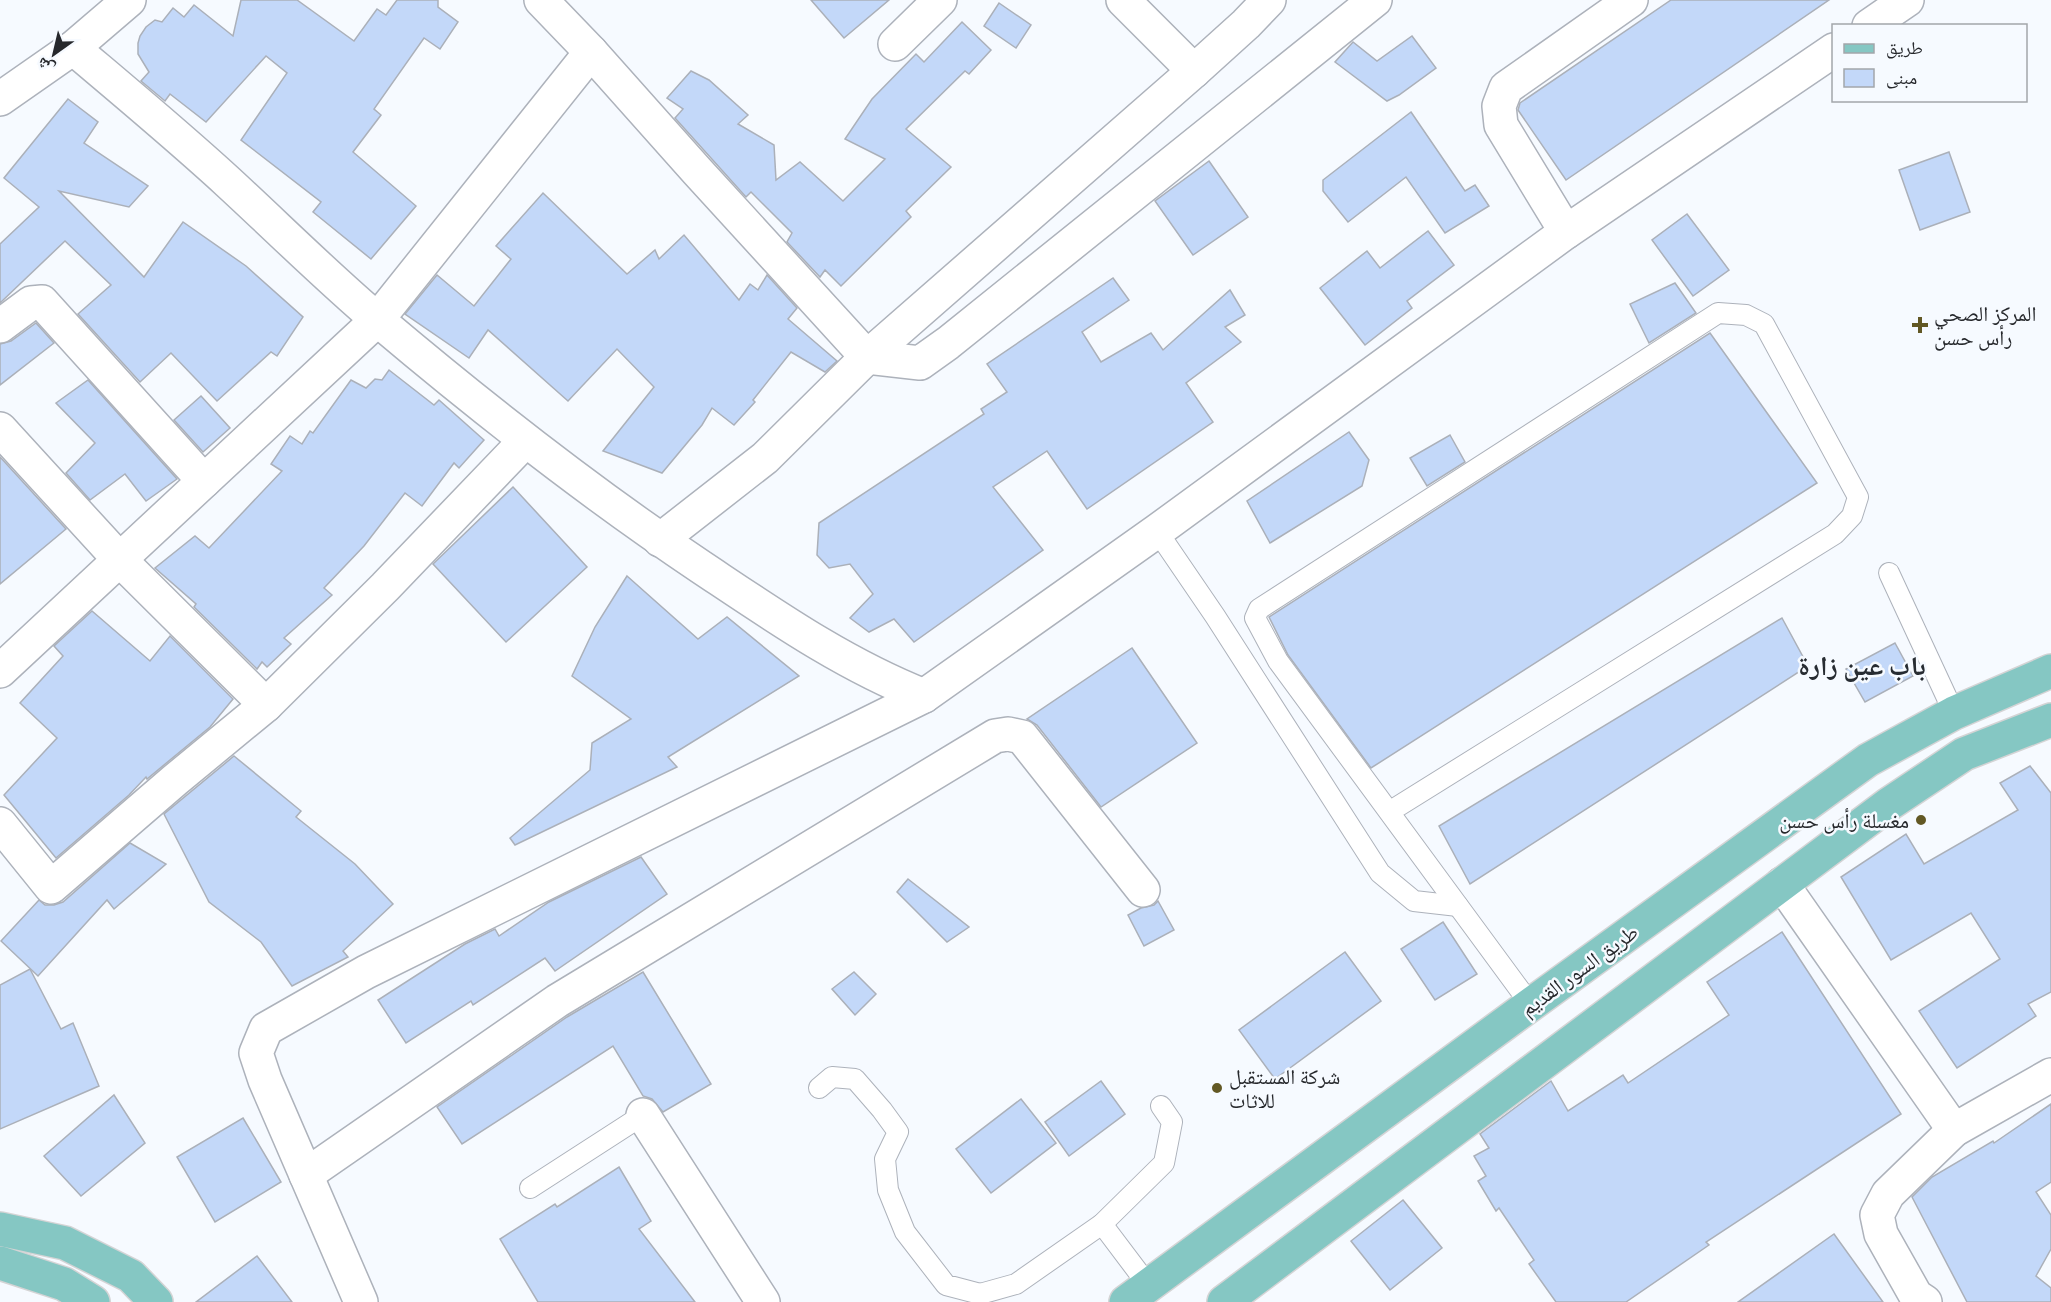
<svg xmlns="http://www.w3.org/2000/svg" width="2051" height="1302" font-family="'PT Sans Narrow','Noto Naskh Arabic',sans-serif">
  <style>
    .building { fill: #c3d8f9; stroke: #abb0b9; stroke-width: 1.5 }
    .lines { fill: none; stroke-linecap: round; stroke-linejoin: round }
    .lane-casing { stroke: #adb2bb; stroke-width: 22 }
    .street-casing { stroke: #adb2bb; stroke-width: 36 }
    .primary-casing { stroke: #d4d4d5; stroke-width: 36 }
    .lane { stroke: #fff; stroke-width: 20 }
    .street { stroke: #fff; stroke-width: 33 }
    .primary { stroke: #85c7c3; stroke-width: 33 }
    .poi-dot { fill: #625824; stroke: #f6faff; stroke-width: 2 }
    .labels { text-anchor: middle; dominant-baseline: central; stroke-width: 5; stroke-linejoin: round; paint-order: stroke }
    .poi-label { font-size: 21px; fill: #26282c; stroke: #f6faff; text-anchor: start }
    .street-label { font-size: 21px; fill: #26282c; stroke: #f6faff }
    .district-label { font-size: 27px; font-weight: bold; fill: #272c32; stroke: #f6faff }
  </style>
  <rect width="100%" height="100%" fill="#f6faff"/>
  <!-- building -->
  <g class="building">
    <polygon points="241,0 297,0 354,41 377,9 386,15 397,0 438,0 438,7 458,22 440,49 424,38 374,109 381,115 353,152 416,206 371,259 313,212 321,202 241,140 287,73 266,56 206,122 170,94 165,101 141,81 149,72 138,54 138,43 140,36 146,27 155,20 162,22 173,8 184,17 194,5 233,36"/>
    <polygon points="811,0 889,0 844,38"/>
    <polygon points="1671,0 1829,0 1566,180 1518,110 1520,103"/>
    <polygon points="999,3 1031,25 1016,48 984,26"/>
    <polygon points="962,22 991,50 969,74 965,71 906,129 951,167 906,211 911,217 841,286 825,270 820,277 787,242 792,233 751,192 746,197 675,118 683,109 667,98 691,71 709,80 748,115 738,124 774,145 776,180 800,162 843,201 885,159 845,139 872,99 916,54 924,62"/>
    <polygon points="1412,36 1436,68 1399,95 1387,101 1335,62 1353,42 1377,61"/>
    <polygon points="68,99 98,122 84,143 148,186 129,207 59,191 144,277 183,222 246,266 303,317 277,356 271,352 217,401 171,353 140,382 78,314 111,285 65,241 0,303 0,244 39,207 4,178"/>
    <polygon points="1411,112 1465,191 1475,185 1489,206 1445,233 1406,177 1348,222 1323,191 1323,180"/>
    <polygon points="1949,152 1970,212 1920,230 1899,170"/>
    <polygon points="1209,161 1248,217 1193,255 1155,201"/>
    <polygon points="543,193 627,274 655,250 659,259 684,235 739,300 750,284 758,290 767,275 797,308 788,319 837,361 825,372 791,352 753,400 755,402 734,425 712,408 702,425 662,473 603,451 654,387 617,349 568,401 488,330 469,358 405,314 437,275 474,306 511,259 496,246"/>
    <polygon points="1687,214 1729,270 1693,296 1652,240"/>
    <polygon points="1428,231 1454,265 1407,301 1412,308 1365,345 1320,288 1367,251 1380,268"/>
    <polygon points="1113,278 1129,300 1082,332 1101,362 1151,333 1163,350 1230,290 1245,315 1225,327 1241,342 1186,383 1213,422 1087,509 1047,451 993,487 1043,550 914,642 894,619 869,632 850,618 873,594 850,564 829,568 817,555 819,523 984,414 981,409 1007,392 987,364"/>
    <polygon points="1675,283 1696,313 1649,343 1630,304"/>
    <polygon points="36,323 54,343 0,385 0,344 11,341"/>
    <polygon points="1710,333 1817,483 1371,768 1288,655 1269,617"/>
    <polygon points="389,370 434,405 439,400 484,440 459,468 454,463 422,506 405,493 364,546 324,588 332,595 284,638 291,644 267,667 262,662 257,669 194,607 196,604 155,568 195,536 209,548 282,471 271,464 290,436 302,444 310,431 313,433 351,380 366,388 375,379 382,380"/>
    <polygon points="88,380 177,479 146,501 125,474 90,500 66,473 95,443 56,403"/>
    <polygon points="201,396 230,428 203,452 174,420"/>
    <polygon points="1349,432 1369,460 1362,486 1270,543 1247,501"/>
    <polygon points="1450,435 1465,462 1427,486 1410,458"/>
    <polygon points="0,457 66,529 0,584"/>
    <polygon points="513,487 587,567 506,642 433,564"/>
    <polygon points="627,576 698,639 727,617 799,676 668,757 677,767 515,845 510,838 590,770 592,743 631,719 572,676 595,627"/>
    <polygon points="92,611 150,661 170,636 233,699 210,727 147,779 146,777 129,795 56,858 4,795 57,738 20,703 63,656 54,646"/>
    <polygon points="1782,618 1808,666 1470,884 1439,826"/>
    <polygon points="1895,643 1913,676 1865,702 1846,669"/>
    <polygon points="1132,648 1197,743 1101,807 1037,725 1027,719"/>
    <polygon points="234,756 301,811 296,817 355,864 393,904 343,951 348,957 292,986 261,942 209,902 164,814"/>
    <polygon points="2030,766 2051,793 2051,992 2028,1004 2036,1016 1957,1068 1919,1011 2000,959 1971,913 1891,960 1841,877 1906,834 1924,864 2018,810 2000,783"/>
    <polygon points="130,843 166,864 114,909 107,900 38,976 1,941 39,900 45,905 54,905 63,902"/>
    <polygon points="641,857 667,894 555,971 545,958 473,1005 471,1001 406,1043 378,1000 465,944 495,929 499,936 549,902"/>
    <polygon points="908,879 969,927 947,942 897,892"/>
    <polygon points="1158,901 1174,930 1144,946 1128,915 1141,908 1154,905"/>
    <polygon points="1443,922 1477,974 1435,1000 1401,949"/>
    <polygon points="1782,932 1901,1114 1706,1242 1709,1245 1626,1302 1556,1302 1529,1264 1534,1260 1499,1208 1496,1211 1478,1181 1486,1176 1474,1156 1489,1148 1480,1134 1551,1081 1568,1111 1623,1075 1628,1083 1729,1015 1707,982"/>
    <polygon points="1345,952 1381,1001 1275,1079 1239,1030"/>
    <polygon points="30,969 61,1029 73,1023 99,1086 0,1129 0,985"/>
    <polygon points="643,972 711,1084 663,1112 652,1099 643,1096 613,1046 462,1144 437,1107 567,1017"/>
    <polygon points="854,972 876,994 855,1015 832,989"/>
    <polygon points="1101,1081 1125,1114 1069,1156 1045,1122"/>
    <polygon points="114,1095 145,1143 81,1196 44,1156"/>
    <polygon points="1021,1099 1056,1143 991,1193 956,1149"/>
    <polygon points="2051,1104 2051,1182 2036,1192 2051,1215 2051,1249 2036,1276 2051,1288 2051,1302 1967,1302 1912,1197 1932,1177 1993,1141 1994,1143"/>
    <polygon points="243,1118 281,1182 215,1222 177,1157"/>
    <polygon points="619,1167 651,1221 639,1229 695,1302 538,1302 500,1239 555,1204 557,1207"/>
    <polygon points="1403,1200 1442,1248 1390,1290 1351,1241"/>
    <polygon points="1834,1234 1883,1302 1738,1302"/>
    <polygon points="257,1256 292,1302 196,1302"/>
  </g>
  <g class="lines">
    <!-- lane casing -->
    <g class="lane-casing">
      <g id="lane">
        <polyline points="1157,531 1215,616 1380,873 1414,901 1458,906"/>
        <polyline points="1889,573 1954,713"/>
        <polyline points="1389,812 1835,534 1852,516 1858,497 1764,324 1746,315 1718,313 1259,609 1255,618 1278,661 1531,1005"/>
        <polyline points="819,1088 832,1077 855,1079 882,1110 898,1132 885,1159 888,1190 905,1232 946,1285 980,1294 1016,1284 1102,1224 1164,1163 1172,1122 1161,1106"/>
        <polyline points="530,1188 643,1115"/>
        <polyline points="1102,1224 1148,1285"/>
      </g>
    </g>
    <!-- street casing -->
    <g class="street-casing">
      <g id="street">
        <polyline points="541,0 591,52"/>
        <polyline points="1123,0 1194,71"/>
        <polyline points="1869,26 1907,0"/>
        <polyline points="895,44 940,0"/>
        <path d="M73 48C125 92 178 136 228 182 278 228 327 277 379 321 482 408 589 492 701 567 773 615 843 664 924 696"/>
        <polyline points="0,99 73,48 129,0"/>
        <polyline points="1566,232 1501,125 1499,106 1506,88 1631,0"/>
        <polyline points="0,326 31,303 42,302 204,481"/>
        <polyline points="0,429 120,560 266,705 385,587 525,441"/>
        <polyline points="660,540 765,458 867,357 1194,71 1246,24 1269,0"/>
        <polyline points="0,671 377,320 591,52 697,171 867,357 920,363 948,343 1375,0"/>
        <polyline points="0,824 51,887 175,780 266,705"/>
        <polyline points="1782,884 1954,1130"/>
        <polyline points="643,1115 763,1302"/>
        <polyline points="306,1175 557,1001 995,736 1008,734 1022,737 1143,890"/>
        <polyline points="361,1302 265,1080 256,1053 266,1029 366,972 924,696 1157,531 1566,232 1834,50"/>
        <polyline points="1925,1302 1916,1296 1881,1234 1877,1215 1888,1194 1954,1130 2051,1075"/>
      </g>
    </g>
    <!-- primary casing -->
    <g class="primary-casing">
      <g id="primary">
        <polyline points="0,1229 65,1243 131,1276 156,1302"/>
        <polyline points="0,1263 64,1284 93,1302"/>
        <polyline points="1126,1302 1519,1013 1868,760 1954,713 2051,671"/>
        <polyline points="1224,1302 1889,804 1964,754 2051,720"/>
      </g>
    </g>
    <!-- lane -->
    <use href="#lane" class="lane"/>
    <!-- street -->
    <use href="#street" class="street"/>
    <!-- primary -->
    <use href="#primary" class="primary"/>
  </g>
  <!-- markers -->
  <g class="poi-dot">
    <path d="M1917 316h6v6h6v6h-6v6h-6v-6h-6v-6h6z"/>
    <circle cx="1921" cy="820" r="6"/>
    <circle cx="1217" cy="1088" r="6"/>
  </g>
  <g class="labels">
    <!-- poi labels -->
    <g class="poi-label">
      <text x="1934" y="313">المركز الصحي<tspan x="1934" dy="24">رأس حسن</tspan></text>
      <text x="1909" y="820" text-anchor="end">مغسلة رأس حسن</text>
      <text x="1229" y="1076">شركة المستقبل<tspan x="1229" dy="24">للاثات</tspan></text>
    </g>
    <!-- street labels -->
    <g class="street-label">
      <text transform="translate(1579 970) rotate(-36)">طريق السور القديم</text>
    </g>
    <!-- district labels -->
    <g class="district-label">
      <text x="1862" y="665">باب عين زارة</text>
    </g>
  </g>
  <!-- legend -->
  <rect x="1832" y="24" width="195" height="78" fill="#f6faff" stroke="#a3a6ab" stroke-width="1.5"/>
  <rect x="1844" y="44" width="30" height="9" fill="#85c7c3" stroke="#a3a6ab" stroke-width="1.5"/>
  <text x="1886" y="54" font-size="18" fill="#26282c">طريق</text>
  <rect x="1844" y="69" width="30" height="18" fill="#c3d8f9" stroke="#a3a6ab" stroke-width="1.5"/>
  <text x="1886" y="84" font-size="18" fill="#26282c">مبنى</text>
  <!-- north arrow -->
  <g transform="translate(54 54) rotate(214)" stroke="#f6faff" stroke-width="4.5" paint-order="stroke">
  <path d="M0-4.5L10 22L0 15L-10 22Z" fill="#26282c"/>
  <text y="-9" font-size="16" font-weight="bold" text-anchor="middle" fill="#26282c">ش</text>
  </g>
</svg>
